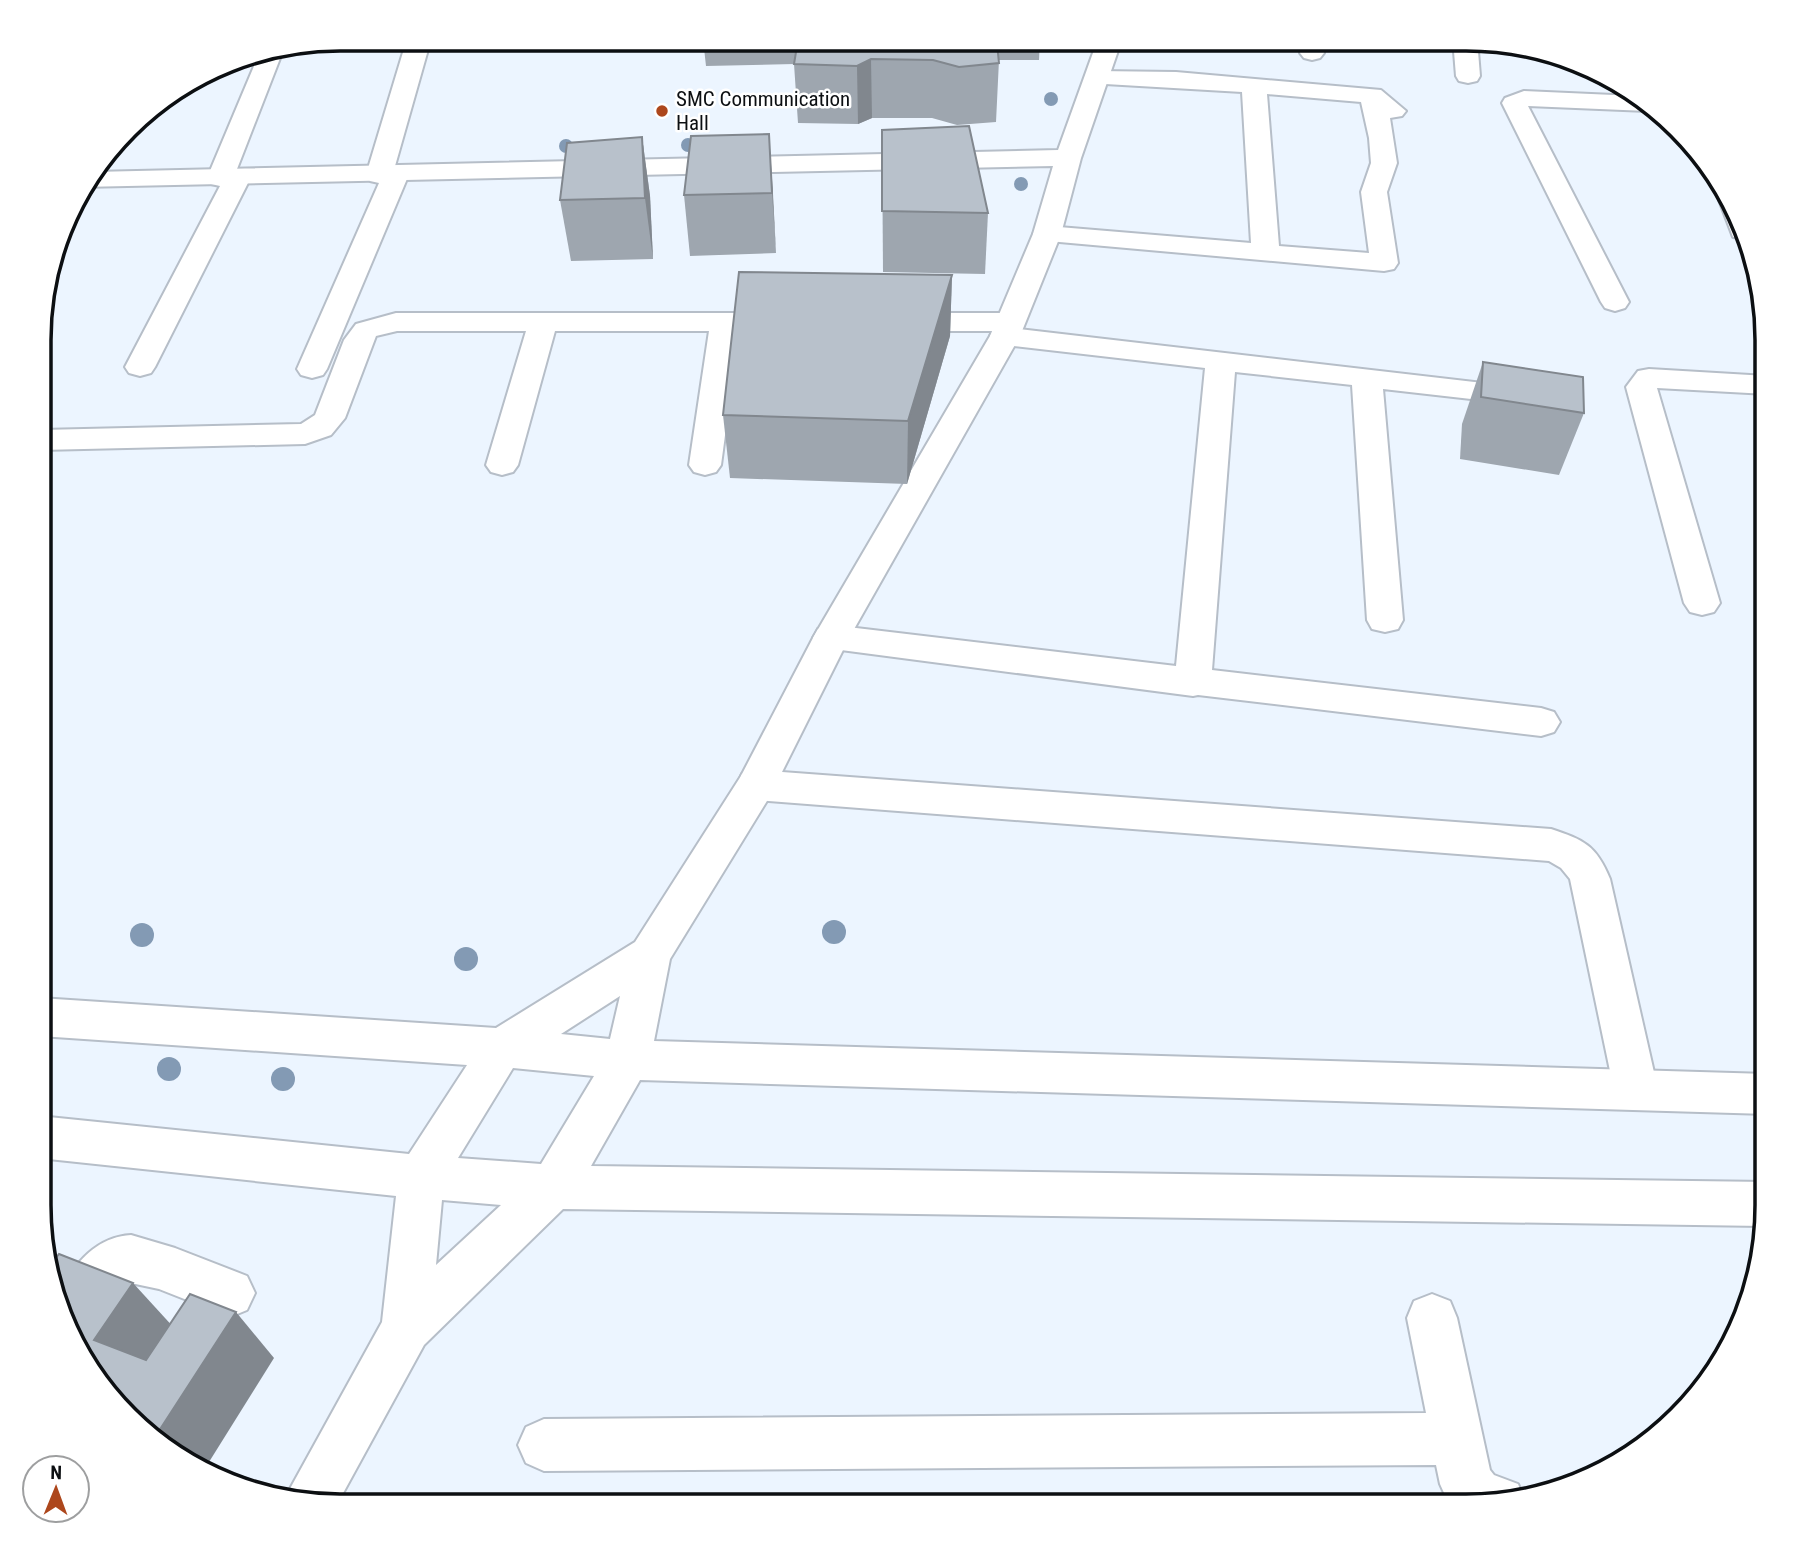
<svg xmlns="http://www.w3.org/2000/svg" width="1806" height="1545" font-family="'Roboto Condensed',sans-serif">
  <style>
    .lines { fill: none; stroke-linecap: round; stroke-linejoin: round }
    .street-casing { stroke: #b6bec8; stroke-width: 4 }
    .secondary-casing { stroke: #b6bec8; stroke-width: 4 }
    .street { fill: #fff; fill-rule: evenodd }
    .secondary { fill: #fff; fill-rule: evenodd }
    .tree { fill: #839ab4 }
    .wall { fill: #9ea6af }
    .shaded-wall { fill: #81878e }
    .building { fill: #b8c1cb; stroke: #81878e; stroke-width: 2 }
    .poi-dot { fill: #ad471c; stroke: #fff; stroke-width: 2.5 }
    .labels { text-anchor: middle; dominant-baseline: central; stroke-width: 5; stroke-linejoin: round; paint-order: stroke }
    .far-poi-label { font-size: 21px; fill: #0c0f12; stroke: #fff; text-anchor: start }
    .rim { fill: none; stroke: #0c0f12; stroke-width: 3.5 }
  </style>
  <rect width="100%" height="100%" fill="#ecf5ff"/>
  <g class="lines">
    <!-- street casing -->
    <g class="street-casing">
      <g id="street">
        <polygon points="407,39 431,39 395,166 405,168 409,174 327,369 323,375 312,378 301,375 297,369 379,183 370,181 366,175"/>
        <polygon points="1301,39 1325,39 1324,53 1320,58 1312,60 1304,58 1300,53"/>
        <polygon points="1453,39 1477,39 1480,76 1477,81 1468,83 1459,81 1456,76"/>
        <polygon points="284,48 237,169 247,171 251,177 155,367 151,373 140,376 129,373 125,367 220,186 211,184 207,178 260,52"/>
        <path d="M1097 71 1176 72 1381 90 1406 111 1402 116 1390 118 1397 163 1387 192 1398 263 1394 269 1384 271 1037 240 1033 234 1037 228 1047 226 1251 243 1242 92 1088 83 1085 78 1088 73ZM1267 94 1361 102 1369 138 1371 163 1361 192 1369 253 1279 246Z"/>
        <polygon points="1524,91 1636,96 1655,109 1647,111 1528,106 1629,302 1625,308 1615,311 1605,308 1601,302 1502,103 1505,98"/>
        <polygon points="90,175 98,182 86,200 75,201 79,189"/>
        <polygon points="1727,193 1737,207 1745,239 1733,237 1719,200"/>
        <polygon points="396,313 787,313 797,316 802,322 797,328 787,331 739,331 721,465 716,472 705,475 694,472 689,465 709,331 555,331 518,465 513,472 502,475 491,472 486,465 526,331 397,331 376,336 345,418 331,435 305,444 41,450 41,430 301,424 315,415 344,340 356,324"/>
        <polygon points="900,313 1010,313 1020,316 1025,322 1019,329 1526,388 1530,395 1526,402 1515,404 1383,389 1403,620 1398,629 1385,632 1372,629 1367,620 1352,385 1235,372 1212,670 1541,708 1554,712 1560,722 1554,732 1541,736 1198,695 1193,696 818,647 813,638 818,629 831,625 1176,666 1205,368 1005,345 995,342 990,336 994,331 900,331 890,328 885,322 890,316"/>
        <polygon points="1649,369 1767,376 1767,394 1657,388 1720,603 1714,612 1702,615 1690,612 1684,603 1626,387 1638,371"/>
        <path d="M756 770 1551 829C1584 840 1596 845 1610 879L1658 1090 1652 1104 1636 1110 1620 1104 1614 1090 1570 879 1561 868 1549 861 756 800 742 796 737 785 742 774Z"/>
        <path d="M131 1235 175 1248 247 1276 255 1293 247 1310 230 1317 159 1289 126 1282 110 1298 88 1330 72 1337 62 1321 55 1294C75 1266 94 1237 131 1235Z"/>
        <polygon points="1432,1294 1450,1301 1457,1318 1490,1470 1494,1475 1518,1484 1523,1496 1487,1506 1450,1506 1440,1484 1436,1465 544,1471 526,1463 518,1445 526,1427 544,1419 1426,1413 1407,1318 1414,1301"/>
      </g>
    </g>
    <!-- secondary casing -->
    <g class="secondary-casing">
      <path id="secondary" d="M1098 39H1122L1081 158 1061 234 1020 336 849 638 770 796 670 959 654 1041 1767 1074V1114L640 1080 591 1166 1767 1182 1768 1206 1763 1226 563 1209 424 1345 336 1506 286 1496 382 1322 396 1196 39 1158V1116L409 1154 467 1065 40 1036V998L496 1028 635 942 741 776 813 638 990 336 1033 234 1053 166 81 187 93 172 1058 150ZM620 996 610 1039 561 1034ZM513 1068 594 1076 541 1164 458 1158ZM442 1200 501 1205 436 1265Z"/>
    </g>
    <!-- street -->
    <use href="#street" class="street"/>
    <!-- secondary -->
    <use href="#secondary" class="secondary"/>
  </g>
  <!-- trees -->
  <g class="tree">
    <circle cx="1051" cy="99" r="7"/>
    <circle cx="688" cy="145" r="7"/>
    <circle cx="566" cy="146" r="7"/>
    <circle cx="1021" cy="184" r="7"/>
    <circle cx="834" cy="932" r="12"/>
    <circle cx="142" cy="935" r="12"/>
    <circle cx="466" cy="959" r="12"/>
    <circle cx="169" cy="1069" r="12"/>
    <circle cx="283" cy="1079" r="12"/>
  </g>
  <!-- wall -->
  <g class="wall">
    <polygon points="703,39 1040,39 1039,60 999,60 996,122 957,125 932,118 872,118 858,124 798,123 794,64 706,66"/>
    <polygon points="882,130 988,213 985,274 883,272"/>
    <polygon points="769,134 776,253 690,256 684,195"/>
    <polygon points="642,137 650,196 653,259 571,261 560,200"/>
    <polygon points="952,275 950,336 907,484 730,478 723,415"/>
    <polygon points="1483,362 1584,413 1559,475 1460,459 1462,424"/>
  </g>
  <!-- shaded-wall -->
  <g class="shaded-wall">
    <polygon points="871,59 872,118 858,124 857,66"/>
    <polygon points="769,134 773,194 776,253 772,193"/>
    <polygon points="642,137 650,196 653,259 645,198"/>
    <polygon points="952,275 950,336 907,484 908,421"/>
    <polygon points="133,1283 176,1330 140,1384 94,1340"/>
    <polygon points="236,1312 274,1358 204,1470 155,1437"/>
  </g>
  <!-- building -->
  <g class="building">
    <polygon points="814,39 990,39 997,44 999,63 959,67 933,60 871,59 857,66 794,64 798,40"/>
    <polygon points="969,126 988,213 882,211 882,130"/>
    <polygon points="769,134 772,193 684,195 691,136"/>
    <polygon points="642,137 645,198 560,200 567,143"/>
    <polygon points="739,272 952,275 908,421 723,415"/>
    <polygon points="1483,362 1583,377 1584,413 1481,397"/>
    <polygon points="59,1254 133,1283 94,1340 146,1360 190,1294 236,1312 155,1437 126,1418 62,1321 49,1267"/>
  </g>
  <!-- markers -->
  <circle class="poi-dot" cx="662" cy="111" r="7"/>
  <g class="labels">
    <!-- far-poi labels -->
    <g class="far-poi-label">
      <text x="676" y="99">SMC Communication<tspan x="676" dy="24">Hall</tspan></text>
    </g>
  </g>
  <!-- crop -->
  <path d="M0 0H1806V1545H0ZM340 51H1466A289 289 0 0 1 1755 340V1205A289 289 0 0 1 1466 1494H340A289 289 0 0 1 51 1205V340A289 289 0 0 1 340 51Z" fill="#fff" fill-rule="evenodd"/>
  <path class="rim" d="M340 51H1466A289 289 0 0 1 1755 340V1205A289 289 0 0 1 1466 1494H340A289 289 0 0 1 51 1205V340A289 289 0 0 1 340 51Z"/>
  <!-- north arrow -->
  <g transform="translate(56 1489) rotate(1)"><circle r="33" fill="#ffffff" stroke="#9e9fa0" stroke-width="2"/>
  <path d="M0-5L12 26L0 18L-12 26Z" fill="#ad471c"/>
  <text y="-10" font-size="19" font-weight="bold" text-anchor="middle" fill="#0c0f12">N</text>
  </g>
</svg>
